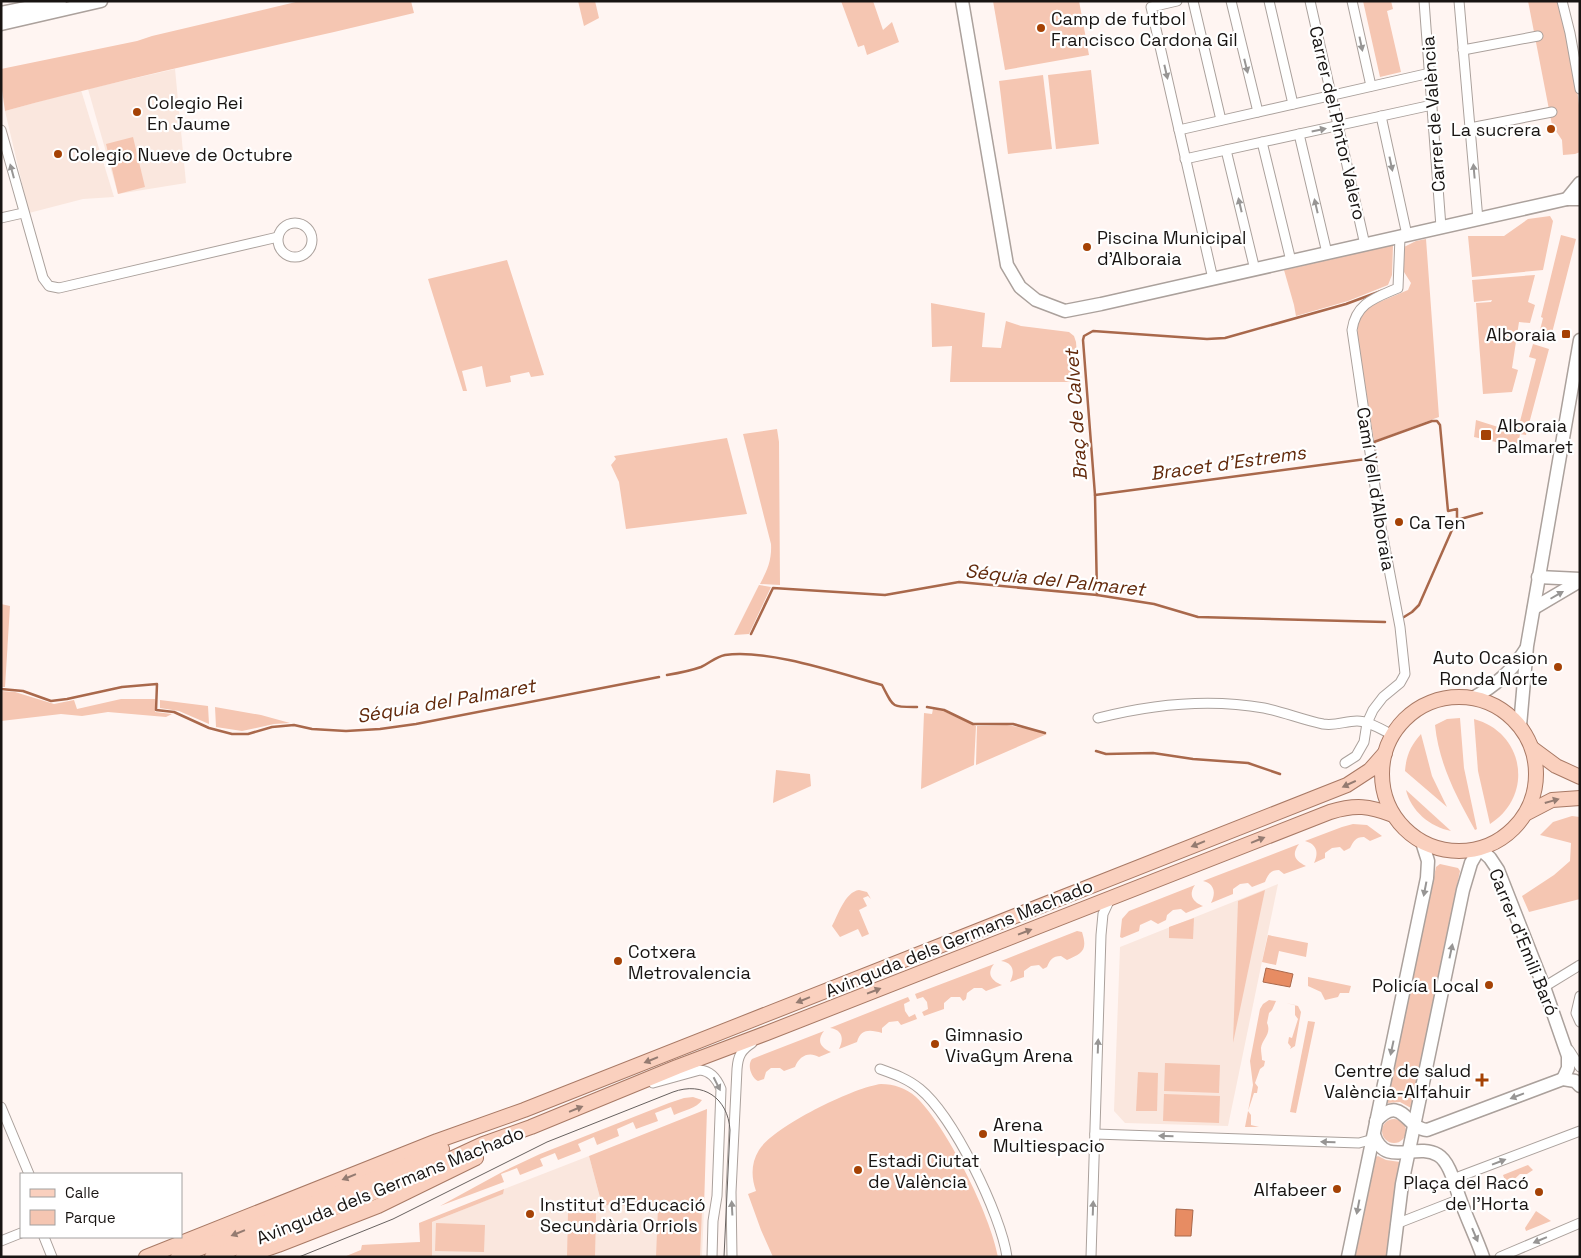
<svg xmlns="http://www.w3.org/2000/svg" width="1581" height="1258" font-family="'Space Grotesk',sans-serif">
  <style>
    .built { fill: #fae7de }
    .green { fill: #f5c6b2 }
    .water { fill: #e78c63; stroke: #a9684b }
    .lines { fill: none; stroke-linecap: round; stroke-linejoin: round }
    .stream { stroke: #a9684b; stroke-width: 2.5 }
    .street-casing { stroke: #aba19c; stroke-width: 11 }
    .secondary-casing { stroke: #aba19c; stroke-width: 15 }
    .primary-casing { stroke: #a87965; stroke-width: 16 }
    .street { stroke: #fff; stroke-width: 9 }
    .secondary { stroke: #fff; stroke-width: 12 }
    .primary { stroke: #fad0be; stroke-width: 14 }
    .tram { stroke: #67615f; stroke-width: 1 }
    .oneway { fill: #979594 }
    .oneway2 { fill: #947b71 }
    .poi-dot { fill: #a54205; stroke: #fff; stroke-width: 2 }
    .labels { text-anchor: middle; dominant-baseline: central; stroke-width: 4.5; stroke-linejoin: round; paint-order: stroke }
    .poi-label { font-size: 18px; fill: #181412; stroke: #fff; text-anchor: start }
    .street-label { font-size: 18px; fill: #181412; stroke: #fff }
    .water-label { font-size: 19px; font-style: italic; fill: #62290b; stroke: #fff }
  </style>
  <rect width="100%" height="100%" fill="#fff5f2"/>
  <!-- built -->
  <g class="built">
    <polygon points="175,69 186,183 118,194 88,89"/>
    <polygon points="81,90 114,197 83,199 29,213 5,111"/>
    <polygon points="1278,884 1228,1126 1125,1123 1114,1111 1120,947"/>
    <polygon points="589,1156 602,1205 704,1208 702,1257 344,1257 361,1250 362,1245 420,1242 420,1227 502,1194 504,1189"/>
  </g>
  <!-- green -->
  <g class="green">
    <path d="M300 1H411L414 13C278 46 141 74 5 111L1 83V69L137 41 152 36Z"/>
    <polygon points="578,1 595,1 599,18 584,26"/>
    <polygon points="841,1 873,1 883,30 892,22 899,42 867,55 864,45 858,47"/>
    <polygon points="993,1 1079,1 1089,55 1005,70"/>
    <polygon points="1363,1 1391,1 1393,9 1387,11 1401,72 1380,77"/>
    <polygon points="1528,1 1560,1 1570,33 1580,113 1580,152 1575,154 1563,155 1562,140 1552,125"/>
    <polygon points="1091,70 1099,144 1056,149 1048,75"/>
    <polygon points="1043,75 1052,149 1008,154 999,81"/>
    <polygon points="133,137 145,187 118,194 106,144"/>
    <polygon points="1550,216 1553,221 1543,270 1472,277 1468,236 1504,236 1528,219"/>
    <polygon points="1561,235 1576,239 1552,333 1540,330 1543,318 1541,317"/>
    <polygon points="1426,239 1439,417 1374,441 1357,335 1359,317 1370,306 1408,290 1411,283 1404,272 1404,247 1416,241"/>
    <polygon points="1393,245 1392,275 1388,285 1348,301 1296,316 1294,305 1284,270"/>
    <polygon points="507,260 544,375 531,377 529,372 510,376 511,382 486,387 482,366 462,371 467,391 463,391 428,279"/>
    <polygon points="1535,275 1528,302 1535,305 1530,323 1519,322 1512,368 1518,370 1512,392 1483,394 1476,303 1491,302 1492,300 1474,302 1472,280"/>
    <polygon points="931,303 985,313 982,347 1001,348 1006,321 1021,326 1069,332 1074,336 1076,342 1079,382 950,382 952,346 932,347"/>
    <polygon points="1533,344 1549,349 1526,435 1520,434 1518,447 1474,437 1476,420 1517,433 1536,359 1529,357"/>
    <path d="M777 429 779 442 780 585 760 584C767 571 772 560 771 544L743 434Z"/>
    <polygon points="727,438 747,514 626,529 619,482 611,465 616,459 614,456"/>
    <polygon points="759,585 771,587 749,634 734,635"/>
    <polygon points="1,604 10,606 5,687 1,687"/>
    <polygon points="1,691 15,692 54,704 74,700 77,709 121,699 155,699 155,712 172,714 166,717 108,712 82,716 61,714 1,721"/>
    <polygon points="160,700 208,706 209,724 179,711 160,708"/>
    <polygon points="215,707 261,715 290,723 274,724 242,731 216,727"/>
    <polygon points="933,709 943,711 976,726 974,765 921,789 924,713 932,714"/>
    <path d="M1460 718 1464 768 1477 829 1475 830C1456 796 1439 764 1435 725L1447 719Z"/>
    <path d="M1474 719C1525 733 1534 796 1490 824L1478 771Z"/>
    <polygon points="1007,725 1028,729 1047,734 976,765 977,726"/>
    <path d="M1421 734 1432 776 1447 807 1405 771C1406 756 1411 745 1421 734Z"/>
    <polygon points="776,770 810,774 811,786 773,803"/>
    <path d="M1406 790 1451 831C1430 827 1411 811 1406 790Z"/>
    <polygon points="1572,816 1580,817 1580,899 1529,912 1522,896 1554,875 1570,861 1571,843 1540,835 1553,822"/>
    <path d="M1353 824 1367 825 1382 836 1370 841 1364 837C1355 837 1354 841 1350 848L1344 851 1340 847 1332 848 1325 853V858L1314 863C1319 853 1317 844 1305 841L1342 827Z"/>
    <path d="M1299 844C1291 855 1295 860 1306 866L1284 874 1279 870C1270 870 1268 875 1265 882L1252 887 1248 883 1240 884 1233 889V894L1211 903C1216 893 1215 884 1203 881Z"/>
    <polygon points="1440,864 1458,868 1460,871 1411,1108 1400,1102 1387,1103 1436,867"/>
    <path d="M1195 885C1188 895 1193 902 1203 906L1186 913 1181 909 1173 910 1167 915 1166 920 1158 924 1151 920 1140 925 1139 931 1122 938 1120 937 1122 919 1129 911Z"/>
    <path d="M859 890 867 892 871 899 868 896 863 898 867 906 859 910 869 934 862 937 858 929 840 937 832 926C838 915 845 892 859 890Z"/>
    <polygon points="1265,890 1233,1043 1238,901"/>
    <polygon points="1194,918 1193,939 1169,938 1169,927"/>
    <path d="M1077 931 1082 932C1088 951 1082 953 1067 960L1061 956C1052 956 1050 960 1047 967L1043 969 1039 965 1031 966 1024 971V977L1010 982C1015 972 1014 963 1001 961Z"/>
    <polygon points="1268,935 1308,943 1306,957 1279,951 1276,965 1262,962"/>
    <path d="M994 964C986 974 992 981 1002 985L986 991 982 988H974L967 993 966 999 963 1001 960 997H951L944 1003V1009L924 1016 922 1012 928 1009 927 1002 923 997 917 999 915 994Z"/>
    <polygon points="1308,977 1351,986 1349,993 1340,993 1338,997 1325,1000 1321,992 1308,986"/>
    <path d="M908 997 910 1001 904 1004 905 1011 909 1017 915 1014 917 1019 901 1025 898 1021 889 1022 882 1028V1033C871 1030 861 1028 857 1042L839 1049C844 1039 843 1030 830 1028Z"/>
    <path d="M1269 1000 1285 1002 1276 1001 1272 1010 1269 1013 1267 1023C1272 1034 1262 1039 1261 1048 1261 1053 1262 1056 1262 1060L1265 1061 1264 1066 1260 1069 1255 1083 1258 1087 1257 1093H1254L1248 1111 1251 1115V1125L1259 1127H1245L1253 1085 1250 1061 1260 1009 1263 1004Z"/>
    <polygon points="1286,1003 1298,1006 1301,1012 1295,1046 1290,1049 1291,1047 1288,1043 1289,1037 1292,1038 1298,1019 1295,1015 1295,1005"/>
    <polygon points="1308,1021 1315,1022 1296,1113 1290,1112"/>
    <path d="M824 1031C816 1041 821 1048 831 1052L819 1057C809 1051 799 1056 795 1067L784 1071 780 1068H771L766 1072 764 1079 758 1081C751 1077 747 1065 752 1059Z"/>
    <polygon points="1165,1063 1220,1065 1219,1093 1164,1091"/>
    <polygon points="1138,1072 1158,1073 1157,1111 1136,1111"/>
    <path d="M881 1084C894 1084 906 1088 916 1097 946 1125 991 1216 998 1257H773L761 1230 748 1194 756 1191C751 1177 751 1163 759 1150 773 1127 854 1087 881 1084Z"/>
    <polygon points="1164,1094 1220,1096 1219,1123 1163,1121"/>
    <path d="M693 1097 702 1100C697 1108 683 1111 674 1115L671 1107 655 1113 658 1121 636 1129 633 1122 617 1129 619 1136 597 1145 594 1137 578 1144 581 1151 558 1160 555 1153 540 1159 543 1166 520 1175 517 1168 501 1174 504 1182 440 1206 504 1171 540 1154 669 1103 684 1098Z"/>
    <polygon points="707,1109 704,1208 674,1207 702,1209 700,1257 656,1257 658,1207 602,1205 589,1156"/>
    <circle cx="1394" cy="1131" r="12"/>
    <polygon points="1378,1156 1386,1160 1400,1162 1390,1225 1387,1257 1355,1257 1376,1157"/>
    <polygon points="1528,1165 1533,1170 1527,1174 1520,1174 1507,1186 1503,1175"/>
    <polygon points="504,1189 503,1194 432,1222 432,1257 344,1257 361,1250 362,1245 420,1242 419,1223"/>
    <polygon points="1536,1211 1551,1221 1526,1231 1525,1228"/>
    <polygon points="568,1213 596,1213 595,1257 567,1257"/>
    <polygon points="436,1223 485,1225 484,1252 435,1251"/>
  </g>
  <!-- water -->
  <g class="water">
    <polygon points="1266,968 1293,974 1290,987 1263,982"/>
    <polygon points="1176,1209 1193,1210 1191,1236 1175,1236"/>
  </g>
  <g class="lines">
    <!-- stream -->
    <g class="stream">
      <polyline points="1376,457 1374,442 1432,421 1437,421 1440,425 1448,511 1457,509 1457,520"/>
      <polyline points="1095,495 1366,459"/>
      <polyline points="1097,595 1095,495 1083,340 1084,336 1093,331 1207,339 1225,338 1346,304 1381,291"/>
      <polyline points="1404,617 1412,612 1419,605 1455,523 1457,520 1482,513"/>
      <polyline points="751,634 773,588 885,595 959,582 1097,595 1154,604 1198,617 1385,622"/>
      <path d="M667 675C679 673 690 671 701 667 710 663 715 657 725 655 769 649 838 673 882 685 894 708 891 707 917 707"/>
      <polyline points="1,689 23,691 51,701 67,699 122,687 157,684 156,710 174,712 209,728 232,734 248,734 272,727 294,725 312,729 346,731 380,729 416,724 659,677"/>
      <polyline points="927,707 944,710 973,724 1013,724 1045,733"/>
      <polyline points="1096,751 1106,754 1153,753 1193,759 1248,763 1280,774"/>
    </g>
    <!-- street casing -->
    <g class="street-casing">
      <g id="street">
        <polyline points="1177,1 1151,7 1213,279"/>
        <polyline points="1193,1 1221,120"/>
        <polyline points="1231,1 1258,112"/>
        <polyline points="1269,1 1293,104"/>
        <polyline points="1310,1 1365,245"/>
        <polyline points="1352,1 1371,86"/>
        <polyline points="1424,1 1441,227"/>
        <polyline points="1459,1 1478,220"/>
        <polyline points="1562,1 1570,33 1580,89"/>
        <polyline points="1463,50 1538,36"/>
        <polyline points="1381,116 1407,235"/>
        <polyline points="1470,128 1552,112"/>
        <polyline points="1,130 43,278 49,286 59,288 278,237"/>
        <polyline points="1179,130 1430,73"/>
        <polyline points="1299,134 1327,253"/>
        <polyline points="1262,142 1291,261"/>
        <polyline points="1226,150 1255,270"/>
        <polyline points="1185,159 1432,105"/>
        <polyline points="1,218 23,213"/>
        <circle cx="295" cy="240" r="17"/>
        <path d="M1098 718C1153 704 1208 698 1264 708 1284 712 1303 720 1323 724 1337 726 1345 721 1357 721 1369 721 1382 730 1393 735"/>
        <path d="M1345 763 1356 756 1364 742 1367 723 1373 710 1383 697 1400 683 1405 674 1400 627 1381 527 1352 330C1356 303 1375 298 1398 288L1400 237"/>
        <polyline points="1544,987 1580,965"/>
        <polyline points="1580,996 1576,1013 1580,1022"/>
        <polyline points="1569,1050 1580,1067"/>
        <path d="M880 1069C894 1074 908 1079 920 1089 953 1116 1001 1214 1007 1257"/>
        <path d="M653 1083 700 1070C711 1071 717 1079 721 1089L717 1196 713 1221 712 1257"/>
        <polyline points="1,1107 29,1174"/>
        <polyline points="1095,1134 1359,1143 1370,1140 1374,1135"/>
        <polyline points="1453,1179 1580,1131"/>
        <polyline points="1396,1224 1460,1199"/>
        <polyline points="44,1237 52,1257"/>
        <polyline points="1,1241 21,1233"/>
        <path d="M732 1257 731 1192 737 1069C738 1056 741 1050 752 1043"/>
        <polyline points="1091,1257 1101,935 1103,914 1110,899"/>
        <polyline points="1500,1257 1580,1223"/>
      </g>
    </g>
    <!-- secondary casing -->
    <g class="secondary-casing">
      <g id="secondary">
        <polyline points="962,1 1007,265 1020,287 1036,300 1065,311 1101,304 1567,199 1580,199"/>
        <polyline points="1,13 60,1"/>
        <polyline points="1,24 101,1"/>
        <polyline points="1567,199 1580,183"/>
        <polyline points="1538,577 1580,579"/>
        <polyline points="1534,608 1580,581"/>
        <path d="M1473 698C1496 685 1512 671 1526 649"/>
        <polyline points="1520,726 1527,646 1580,340"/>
        <polyline points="1480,849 1490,858 1498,870 1544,987 1568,1056 1568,1068 1563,1079"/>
        <path d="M1376 1121C1402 1093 1406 1129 1427 1130L1563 1079 1575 1081 1580 1086"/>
        <path d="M1374 1135C1385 1168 1416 1142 1438 1155 1450 1162 1455 1186 1460 1199 1467 1219 1476 1237 1483 1257"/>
        <polyline points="1348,1257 1427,878 1428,861 1422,842"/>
        <polyline points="1393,1257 1402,1184 1463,890 1471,863 1479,849"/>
      </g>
    </g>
    <!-- primary casing -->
    <g class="primary-casing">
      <g id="primary">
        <circle cx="1459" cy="774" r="77"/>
        <polyline points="1533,749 1556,766 1580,777"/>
        <polyline points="1527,813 1552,800 1580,798"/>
        <polyline points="146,1257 437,1141 524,1110 1347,785 1370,770 1385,753"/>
        <polyline points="178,1257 399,1169 442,1149"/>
        <path d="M212 1257 405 1180 483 1144 531 1127 677 1067 767 1033 1330 812C1356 804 1369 806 1393 815"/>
        <polyline points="243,1257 278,1245 378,1206 476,1158"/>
      </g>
    </g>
    <!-- street -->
    <use href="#street" class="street"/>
    <!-- secondary -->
    <use href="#secondary" class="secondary"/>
    <!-- primary -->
    <use href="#primary" class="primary"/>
    <!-- tram -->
    <path class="tram" d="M299 1257 393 1219 547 1142 673 1092C703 1081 728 1098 730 1130L724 1257"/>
  </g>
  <!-- one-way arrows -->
  <defs><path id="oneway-solid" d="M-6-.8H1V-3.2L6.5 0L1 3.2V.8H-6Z" transform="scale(1.25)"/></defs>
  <g class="oneway">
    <use href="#oneway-solid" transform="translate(1361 44) rotate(78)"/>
    <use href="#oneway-solid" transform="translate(1246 66) rotate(76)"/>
    <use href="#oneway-solid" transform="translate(1166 72) rotate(77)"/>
    <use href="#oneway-solid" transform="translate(1319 130) rotate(-12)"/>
    <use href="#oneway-solid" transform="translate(1391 164) rotate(78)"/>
    <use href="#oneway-solid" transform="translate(12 171) rotate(-105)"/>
    <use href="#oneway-solid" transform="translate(1474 171) rotate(-95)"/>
    <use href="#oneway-solid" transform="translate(1240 205) rotate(-103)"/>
    <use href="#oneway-solid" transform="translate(1316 206) rotate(-103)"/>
    <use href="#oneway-solid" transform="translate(1557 595) rotate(-30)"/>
    <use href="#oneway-solid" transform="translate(1425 889) rotate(101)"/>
    <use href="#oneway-solid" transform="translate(1451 951) rotate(-78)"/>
    <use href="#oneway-solid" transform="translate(1098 1046) rotate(-88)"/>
    <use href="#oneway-solid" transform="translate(1392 1048) rotate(102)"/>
    <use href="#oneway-solid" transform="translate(717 1084) rotate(63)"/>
    <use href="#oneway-solid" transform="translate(1517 1096) rotate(159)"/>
    <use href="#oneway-solid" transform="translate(1166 1136) rotate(-178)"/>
    <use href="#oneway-solid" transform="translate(1328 1142) rotate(-178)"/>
    <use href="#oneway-solid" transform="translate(1499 1162) rotate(-21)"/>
    <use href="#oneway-solid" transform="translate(1358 1207) rotate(101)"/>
    <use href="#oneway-solid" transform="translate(732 1208) rotate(-93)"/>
    <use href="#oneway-solid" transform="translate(1093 1208) rotate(-88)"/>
    <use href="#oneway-solid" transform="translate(1475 1235) rotate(67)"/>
    <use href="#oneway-solid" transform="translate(1540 1240) rotate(157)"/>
  </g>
  <g class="oneway2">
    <use href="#oneway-solid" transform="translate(1349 784) rotate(155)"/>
    <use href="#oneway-solid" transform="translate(1552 801) rotate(-16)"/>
    <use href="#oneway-solid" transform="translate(1258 840) rotate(-22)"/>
    <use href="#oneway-solid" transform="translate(1198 844) rotate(158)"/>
    <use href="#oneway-solid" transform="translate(1025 932) rotate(-21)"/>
    <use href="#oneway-solid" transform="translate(874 991) rotate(-21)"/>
    <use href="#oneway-solid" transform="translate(803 1000) rotate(158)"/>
    <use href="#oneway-solid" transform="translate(651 1060) rotate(158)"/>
    <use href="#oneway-solid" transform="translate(576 1109) rotate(-22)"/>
    <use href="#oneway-solid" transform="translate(349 1177) rotate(158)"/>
    <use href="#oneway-solid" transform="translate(238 1233) rotate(158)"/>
  </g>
  <!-- markers -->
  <g class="poi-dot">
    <circle cx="1041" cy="28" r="5"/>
    <circle cx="137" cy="112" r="5"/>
    <circle cx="1551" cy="129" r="5"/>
    <circle cx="58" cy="154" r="5"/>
    <circle cx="1087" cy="247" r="5"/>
    <rect x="1561" y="329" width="10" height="10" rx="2.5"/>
    <rect x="1480" y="429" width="12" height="12" rx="2.5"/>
    <circle cx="1399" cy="522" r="5"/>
    <circle cx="1558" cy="667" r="5"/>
    <circle cx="618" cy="961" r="5"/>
    <circle cx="1489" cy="985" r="5"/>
    <circle cx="935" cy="1044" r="5"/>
    <path d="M1479.5 1072.5h5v5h5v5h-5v5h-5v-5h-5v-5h5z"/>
    <circle cx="983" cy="1134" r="5"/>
    <circle cx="858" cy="1170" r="5"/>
    <circle cx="1337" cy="1189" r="5"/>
    <circle cx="1539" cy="1192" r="5"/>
    <circle cx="530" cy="1214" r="5"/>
  </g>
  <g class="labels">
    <!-- poi labels -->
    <g class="poi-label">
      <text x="1051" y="18">Camp de futbol<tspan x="1051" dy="21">Francisco Cardona Gil</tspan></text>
      <text x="147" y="102">Colegio Rei<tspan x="147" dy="21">En Jaume</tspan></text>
      <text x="1541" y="129" text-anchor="end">La sucrera</text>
      <text x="68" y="154">Colegio Nueve de Octubre</text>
      <text x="1097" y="237">Piscina Municipal<tspan x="1097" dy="21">d'Alboraia</tspan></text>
      <text x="1556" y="334" text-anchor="end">Alboraia</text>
      <text x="1497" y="425">Alboraia<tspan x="1497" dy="21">Palmaret</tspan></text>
      <text x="1409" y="522">Ca Ten</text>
      <text x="1548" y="657" text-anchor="end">Auto Ocasion<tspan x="1548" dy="21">Ronda Norte</tspan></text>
      <text x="628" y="951">Cotxera<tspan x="628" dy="21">Metrovalencia</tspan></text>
      <text x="1479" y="985" text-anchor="end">Policía Local</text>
      <text x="945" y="1034">Gimnasio<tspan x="945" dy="21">VivaGym Arena</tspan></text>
      <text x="1471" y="1070" text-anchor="end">Centre de salud<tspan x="1471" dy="21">València-Alfahuir</tspan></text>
      <text x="993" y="1124">Arena<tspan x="993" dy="21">Multiespacio</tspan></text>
      <text x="868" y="1160">Estadi Ciutat<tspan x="868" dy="21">de València</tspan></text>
      <text x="1529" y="1182" text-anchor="end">Plaça del Racó<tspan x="1529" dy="21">de l'Horta</tspan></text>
      <text x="1327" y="1189" text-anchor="end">Alfabeer</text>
      <text x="540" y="1204">Institut d'Educació<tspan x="540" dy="21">Secundària Orriols</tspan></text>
    </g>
    <!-- street labels -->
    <g class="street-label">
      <text transform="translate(1433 114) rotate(-94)">Carrer de València</text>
      <text transform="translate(1338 123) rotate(77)">Carrer del Pintor Valero</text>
      <text transform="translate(1376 489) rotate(81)">Camí Vell d'Alboraia</text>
      <text transform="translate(959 938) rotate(-22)">Avinguda dels Germans Machado</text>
      <text transform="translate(1524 942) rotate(68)">Carrer d'Emili Baró</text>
      <text transform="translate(390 1185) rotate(-22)">Avinguda dels Germans Machado</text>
    </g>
    <!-- water labels -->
    <g class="water-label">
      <text transform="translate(1076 415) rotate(-94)">Braç de Calvet</text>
      <text transform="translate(1228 463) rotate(-8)">Bracet d'Estrems</text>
      <text transform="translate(1055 580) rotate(6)">Séquia del Palmaret</text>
      <text transform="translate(446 701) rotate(-10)">Séquia del Palmaret</text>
    </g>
  </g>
  <!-- border -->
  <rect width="1581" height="1258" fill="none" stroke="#181412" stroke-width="5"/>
  <!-- legend -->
  <rect x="20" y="1173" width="162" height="65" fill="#ffffff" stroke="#a3a1a0"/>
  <rect x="30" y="1189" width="25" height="8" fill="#fad0be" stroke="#a3a1a0"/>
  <text x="65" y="1198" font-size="15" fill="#181412">Calle</text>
  <rect x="30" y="1210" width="25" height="15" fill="#f5c6b2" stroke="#a3a1a0"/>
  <text x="65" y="1223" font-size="15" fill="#181412">Parque</text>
</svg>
